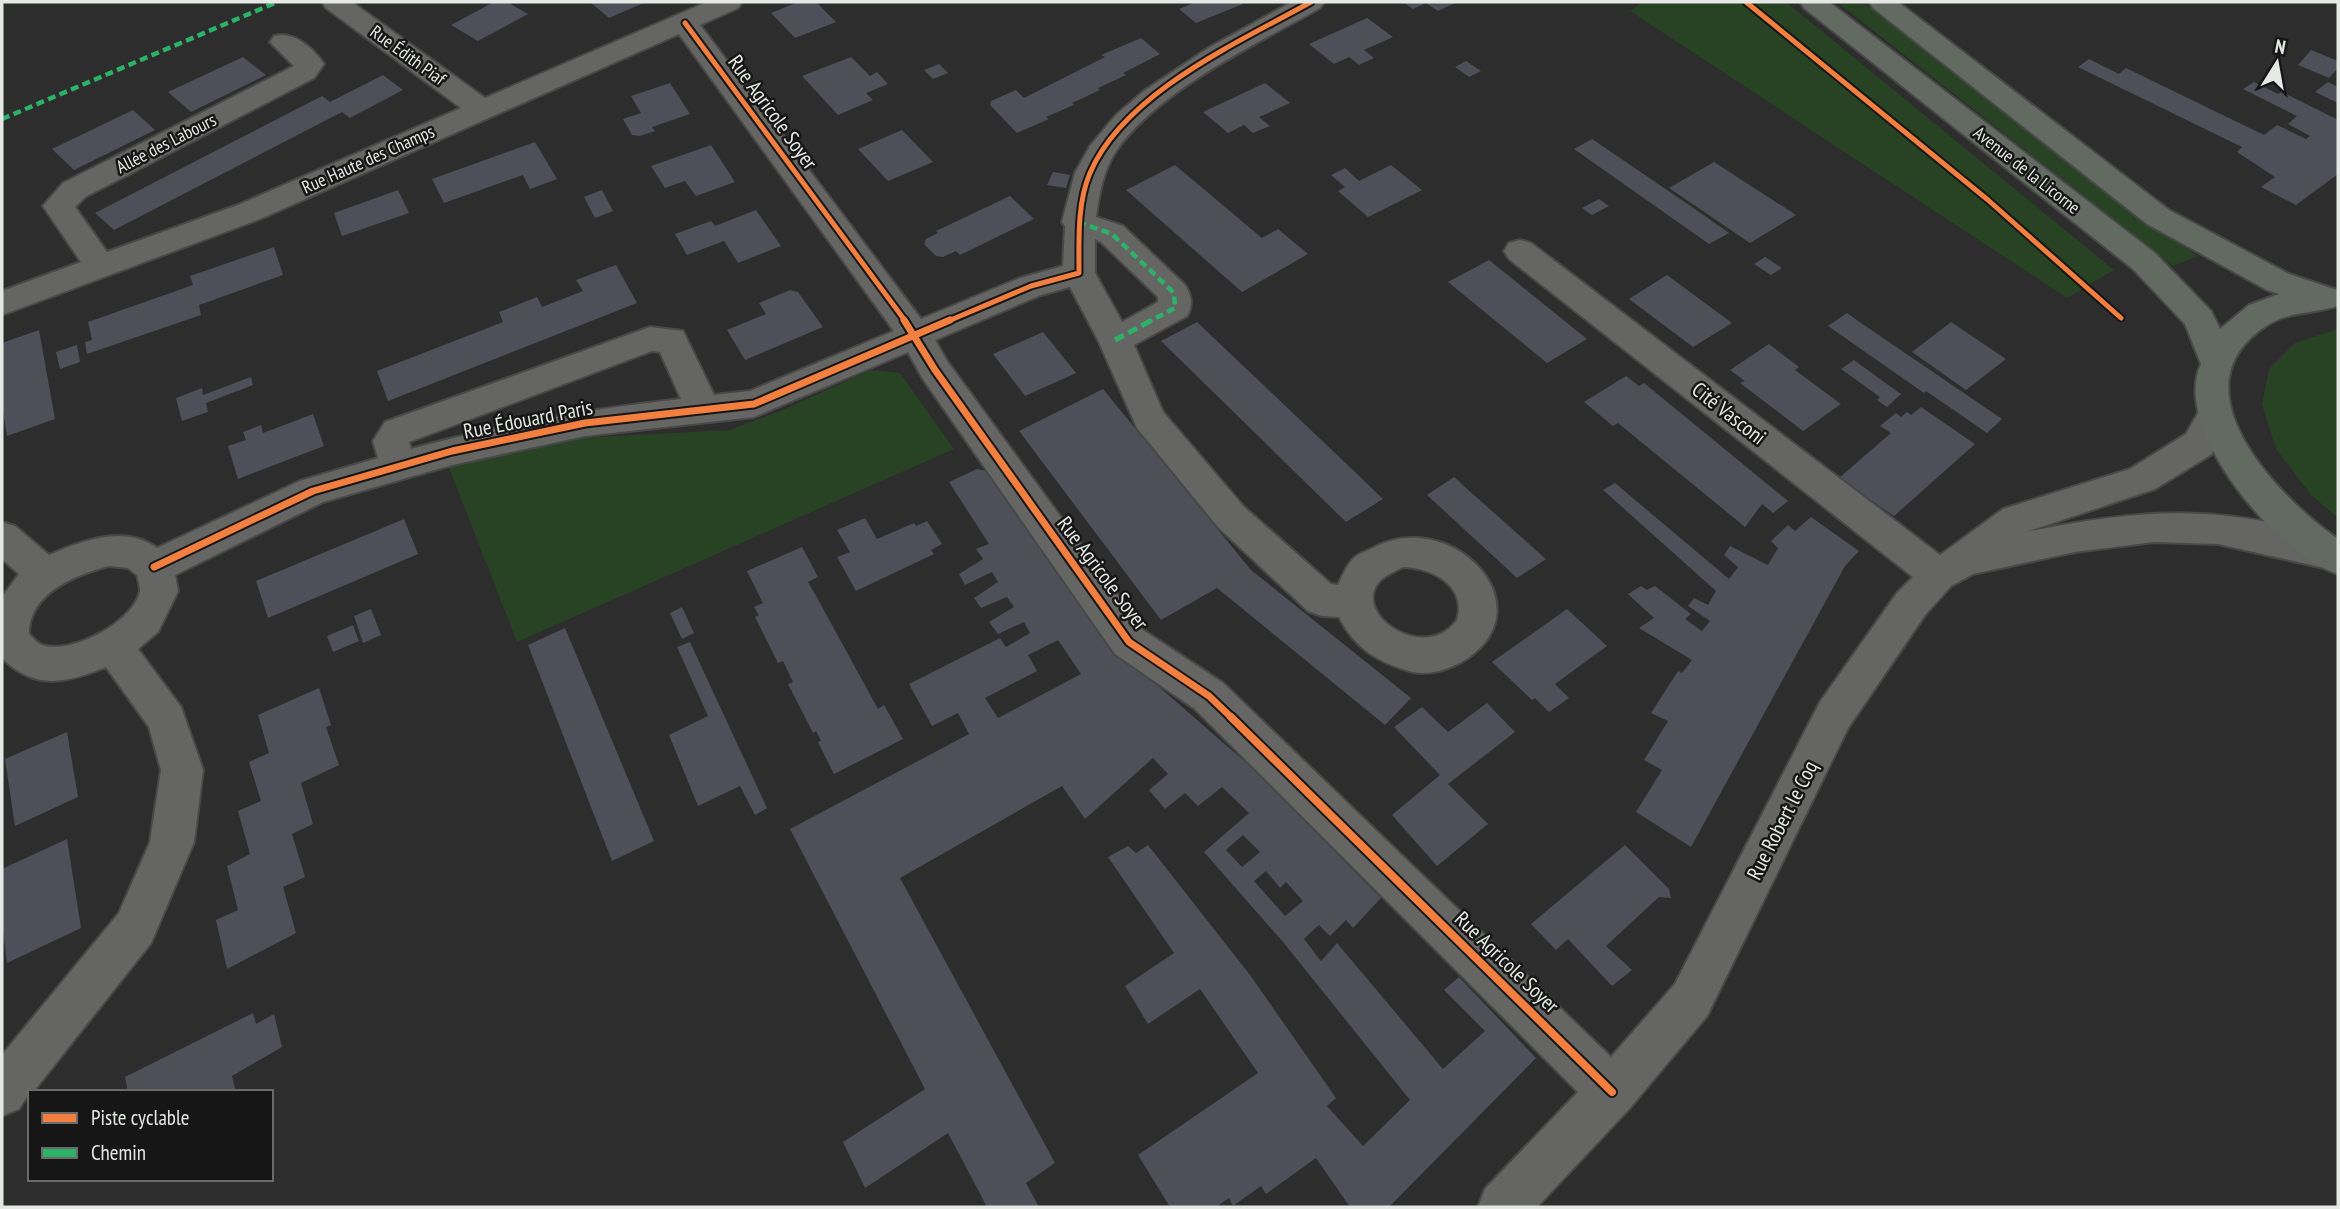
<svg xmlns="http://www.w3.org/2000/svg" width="2340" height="1209" font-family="'PT Sans Narrow',sans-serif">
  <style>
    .green { fill: #284324 }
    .building { fill: #4f4f59; fill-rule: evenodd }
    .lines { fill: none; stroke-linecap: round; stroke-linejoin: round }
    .minor-casing { stroke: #474847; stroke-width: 4 }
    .major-casing { stroke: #474847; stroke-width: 4 }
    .minor { fill: #656664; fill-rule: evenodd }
    .major { fill: #636a62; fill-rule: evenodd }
    .quiet-far1 { stroke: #2db169; stroke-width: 4.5; stroke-dasharray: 8 4.5; stroke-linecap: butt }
    .quiet { stroke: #2db169; stroke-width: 5; stroke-dasharray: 10 5; stroke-linecap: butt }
    .cycleway-far2-casing { stroke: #151615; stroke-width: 9 }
    .cycleway-far1-casing { stroke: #151615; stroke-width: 11 }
    .cycleway-casing { stroke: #151615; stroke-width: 12 }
    .cycleway-far2 { stroke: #f27e40; stroke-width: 5 }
    .cycleway-far1 { stroke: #f27e40; stroke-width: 7 }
    .cycleway { stroke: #f27e40; stroke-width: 8 }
    .labels { text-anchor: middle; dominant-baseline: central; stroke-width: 5; stroke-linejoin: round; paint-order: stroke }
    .far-street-label { font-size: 18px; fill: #e6e8e6; stroke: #151615 }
    .street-label { font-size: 21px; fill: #e6e8e6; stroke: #151615 }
  </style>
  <rect width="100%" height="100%" fill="#2c2d2c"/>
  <!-- green -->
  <g class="green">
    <polygon points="1643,2 1786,2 2114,270 2067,298 1630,11"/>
    <polygon points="1837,2 1863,2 2138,215 2198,256 2173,266"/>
    <polygon points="2338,329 2338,518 2311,495 2276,449 2262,405 2269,369 2295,343"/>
    <polygon points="871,370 900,373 954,449 517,642 448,465 578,438 730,430 785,409"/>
  </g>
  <!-- building -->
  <g class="building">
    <polygon points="494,2 507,2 528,14 478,41 451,25"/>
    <polygon points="590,2 646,2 609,18"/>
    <polygon points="798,2 816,2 836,22 795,38 771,13"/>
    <polygon points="1196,2 1240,2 1243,4 1196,23 1179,9"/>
    <polygon points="1403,2 1457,2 1438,11 1426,3 1413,9"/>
    <polygon points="1367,18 1393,37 1364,50 1374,58 1359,65 1349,57 1334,64 1309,44"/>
    <polygon points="1141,38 1160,54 1123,73 1126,75 1098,88 1100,90 1072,103 1074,105 1046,117 1049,119 1017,133 990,105 991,101 1016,90 1024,98 1105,57 1101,55"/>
    <polygon points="2311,50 2338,61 2338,68 2329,78 2298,65"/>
    <polygon points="243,57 266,75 191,112 168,92"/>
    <polygon points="851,57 870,76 877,72 888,84 866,93 873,100 838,115 802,76"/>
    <polygon points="2089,59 2119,74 2126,68 2264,135 2277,125 2306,139 2310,136 2288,124 2297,116 2243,89 2254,82 2278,94 2282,92 2338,120 2338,174 2296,205 2261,187 2275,177 2237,152 2242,147 2078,67"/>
    <polygon points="1466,61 1481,71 1469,77 1455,67"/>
    <polygon points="939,64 948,73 933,79 924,70"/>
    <polygon points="383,75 403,90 350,118 342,112 114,230 95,213 322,96 330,102"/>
    <polygon points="2328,82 2338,87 2338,103 2315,92"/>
    <polygon points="670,83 690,114 652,127 655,131 640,136 632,135 623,119 641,113 631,96"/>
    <polygon points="1265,83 1290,103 1259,117 1270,126 1253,133 1244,125 1228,133 1203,112"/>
    <polygon points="133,110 155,130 74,170 52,149"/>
    <polygon points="902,130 933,162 888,181 858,149"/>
    <polygon points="1592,139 1692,207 1729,233 1709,244 1574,149"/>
    <polygon points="535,142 557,179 530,189 523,175 444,203 432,179"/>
    <polygon points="711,145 735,182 696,196 685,181 665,188 651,166"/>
    <polygon points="1714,162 1796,215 1750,243 1669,188"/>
    <polygon points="1175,165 1262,238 1278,229 1308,254 1242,292 1126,190"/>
    <polygon points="1391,165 1422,190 1368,217 1338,191 1345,187 1331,175 1345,168 1359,181"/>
    <polygon points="1053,172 1070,175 1066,188 1047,185"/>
    <polygon points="398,190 409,213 342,236 334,213"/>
    <polygon points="602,190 613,211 595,218 584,197"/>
    <polygon points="1010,196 1034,219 960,255 956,251 943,257 936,256 924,244 926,239 938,233 936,231"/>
    <polygon points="1599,199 1609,206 1592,215 1582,208"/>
    <polygon points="756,210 781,246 738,263 724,241 687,255 675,234 711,221 715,226"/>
    <polygon points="274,247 283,275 199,305 201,315 87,354 85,342 92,340 88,322 193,285 190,276"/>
    <polygon points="1765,257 1782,268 1771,275 1754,264"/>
    <polygon points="1489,260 1587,339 1547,363 1448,282"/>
    <polygon points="616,265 637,303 388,401 377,371 503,322 499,312 537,297 542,307 583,291 576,280"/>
    <polygon points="1667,275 1732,323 1693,347 1629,299"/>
    <polygon points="790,290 798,292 823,327 745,360 727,330 766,314 759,303"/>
    <polygon points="1847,313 1861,323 2002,419 1987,433 1926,391 1924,393 1828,326"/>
    <polygon points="1197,322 1354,471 1383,499 1346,522 1161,341"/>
    <polygon points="1951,322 2006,359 1966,390 1912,352"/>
    <polygon points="39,330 55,419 7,436 2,405 2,343"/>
    <polygon points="1043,332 1076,373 1025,396 993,354"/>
    <polygon points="1769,344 1799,367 1795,370 1841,404 1803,431 1740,383 1745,381 1730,370"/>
    <polygon points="77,345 80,362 60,369 56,352"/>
    <polygon points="1854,360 1891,387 1901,394 1887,407 1877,400 1880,397 1841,369"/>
    <polygon points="1626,376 1639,386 1644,383 1788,501 1773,513 1762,504 1745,527 1618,423 1613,426 1584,402"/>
    <polygon points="251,377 253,385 206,403 208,412 182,421 176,398 202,388 203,395"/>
    <polygon points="1103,389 1251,570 1411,698 1385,725 1217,588 1161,620 1019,431"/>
    <polygon points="1921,407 1975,444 1894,516 1839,478 1891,433 1880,426 1896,413 1901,417 1907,412 1911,415"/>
    <polygon points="313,414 324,446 238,479 228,446 246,440 243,432 261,425 263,433"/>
    <path d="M977 469 987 471 1120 653 1250 766 1381 898 1353 928 1346 920 1330 936 1319 925 1308 935 1304 939 1321 961 1337 943 1443 1069 1485 1031 1444 990 1459 977 1536 1058 1389 1207H1350L1316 1158 1266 1194 1261 1186 1233 1206 1229 1198 1216 1207H1170L1138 1155 1258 1073 1200 989 1148 1024 1125 986 1174 953 1108 857 1128 846 1136 853 1148 845 1250 975 1336 1098 1327 1106 1363 1146 1410 1100 1283 942 1204 852 1249 813 1222 787 1198 806 1185 793 1165 809 1149 790 1168 774 1153 758 1085 819 1062 786 900 878 1055 1163 1026 1183 1039 1207H987L948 1133 865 1188 843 1142 925 1089 790 829 969 734 958 713 932 726 909 684 1000 638 1006 647 1030 633 1024 622 998 634 989 622 1014 607 1007 597 981 608 974 598 998 582 992 572 965 585 959 574 983 559 976 549 989 544 949 482ZM1058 640 1081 674 998 718 985 698 1037 671 1028 655ZM1243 835 1260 852 1242 867 1226 850ZM1266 871 1280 888 1286 882 1303 901 1285 916 1254 881Z"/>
    <polygon points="1454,477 1466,488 1546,559 1517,578 1503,565 1427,495"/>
    <polygon points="1615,483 1729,579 1738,567 1724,555 1730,546 1768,565 1778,548 1771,541 1788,525 1795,531 1811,517 1859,551 1845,566 1691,847 1636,812 1662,770 1644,760 1668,721 1651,713 1678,671 1682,673 1692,660 1639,628 1654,618 1628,594 1641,586 1647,590 1655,586 1691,614 1685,619 1702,631 1710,621 1688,606 1694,598 1708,605 1716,591 1603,490"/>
    <polygon points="865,518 877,539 914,523 916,526 927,521 942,544 931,550 934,554 856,591 837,557 850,552 837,530"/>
    <polygon points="404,519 418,554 268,618 256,581"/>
    <polygon points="802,547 818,577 808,582 815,594 878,709 884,705 903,739 834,774 818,742 821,741 816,731 813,733 788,684 793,682 783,661 778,663 755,617 759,615 754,607 763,603 747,571"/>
    <polygon points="682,607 694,633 682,639 670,613"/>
    <polygon points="371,609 381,635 363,643 354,616"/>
    <polygon points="1567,609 1607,646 1555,684 1569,698 1549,712 1535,698 1532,700 1492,662"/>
    <polygon points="353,625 359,641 333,652 327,636"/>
    <polygon points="565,628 654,841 612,861 528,645"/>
    <polygon points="690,642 767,808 755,815 740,786 698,806 669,735 708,716 677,647"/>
    <polygon points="319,688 331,725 326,727 339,765 301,783 313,824 292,834 305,877 283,887 296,933 227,969 216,920 238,910 227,866 250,854 238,811 261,801 249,762 269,753 258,715"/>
    <polygon points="1487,703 1515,732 1448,784 1488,824 1437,866 1392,815 1440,775 1394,727 1422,707 1448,732"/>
    <polygon points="67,732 78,797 15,826 5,759"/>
    <polygon points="67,839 81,928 7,963 2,923 2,869"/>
    <polygon points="1625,845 1669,889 1671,898 1659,897 1606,946 1632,970 1612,986 1568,939 1556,950 1531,924"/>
    <polygon points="253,1013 256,1024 274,1014 282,1047 232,1076 236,1092 128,1092 125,1077"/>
  </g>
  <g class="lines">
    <!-- minor casing -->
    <g class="minor-casing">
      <path id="minor" d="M322 2H352L485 98 707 2H742L738 8 700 25 921 319 1020 278 1063 266 1065 226 1062 222 1075 173 1090 146 1116 115 1144 91 1210 47 1292 2H1324L1320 8C1258 43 1157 91 1116 151 1103 171 1099 194 1096 217L1123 226 1185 285C1192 296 1193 305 1187 316L1134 345 1163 412 1244 507 1331 584 1338 585C1342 577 1347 564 1354 558 1359 553 1367 551 1373 548 1449 506 1546 603 1468 658 1453 668 1431 676 1413 672 1379 663 1355 649 1339 617L1322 616 1308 611 1218 527 1137 428 1098 340 1070 287 1041 295 935 340 947 361 1143 630 1223 683 1611 1057 1675 984 1820 702 1897 593 1913 577 1509 259 1504 251 1509 243 1520 240 1531 243 1940 555 2003 509 2130 469 2186 434 2202 406 2214 402 2226 406 2231 415 2212 454 2155 489 2026 532C2142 508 2224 503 2338 541V569L2333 570 2218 544 2154 542 2075 552 1973 574 1951 586 1925 615 1848 728 1707 1016 1629 1109 1537 1207H1478L1485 1189 1578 1092 1195 709 1115 654 923 379 908 352 754 417 585 436 452 465 323 502 175 575 178 591 158 632 138 649 181 707 203 770 194 842 151 943 33 1092H30L19 1109 2 1116V1055L119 913 150 842 161 770 149 727 106 667C67 683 35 691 2 658V597L19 574 2 559V522L15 526 49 555C81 541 125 524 157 548L300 481 378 458 373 441 385 422 650 327 683 331 714 395 750 391 894 331 679 34 260 219 2 315V291L81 262 43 206 63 183 294 66 270 42 274 36C294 31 313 48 324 64L314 78 85 197 75 207 107 252 238 205 461 108 326 8ZM1095 239 1101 242 1158 297V302L1122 322 1095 273ZM652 351 660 352 681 399C590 409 500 424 411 449L409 442ZM109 566 128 568 137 575C138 579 140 587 140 591 134 622 71 655 42 645 37 643 33 638 29 634 29 593 75 575 109 566ZM1403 567C1432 568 1467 585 1457 620 1426 664 1351 615 1379 582 1385 575 1396 571 1403 567Z"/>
    </g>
    <!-- major casing -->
    <g class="major-casing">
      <path id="major" d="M1800 2H1829L2155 253 2211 311 2220 329 2249 305 2279 294 2267 290 2147 224 1873 8 1869 2H1898L2169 210 2289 274 2337 290V306C2313 314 2288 311 2266 326 2171 388 2279 498 2338 539V574C2278 556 2170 429 2201 364L2185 324 2133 269 1804 8Z"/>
    </g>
    <!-- minor -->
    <use href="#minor" class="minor"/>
    <!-- major -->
    <use href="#major" class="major"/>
    <!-- quiet-far1 -->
    <g class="quiet-far1">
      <polyline points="2,119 277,2"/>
      <polyline points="1078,222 1112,234 1174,293 1175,308 1148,322"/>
    </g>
    <!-- quiet -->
    <polyline class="quiet" points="1115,340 1152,320"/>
    <!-- cycleway-far2 casing -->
    <g class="cycleway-far2-casing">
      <g id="cycleway-far2">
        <polyline points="1746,2 1988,200 2121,318"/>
        <polyline points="685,23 906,322"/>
        <path d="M946 322 1031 286 1079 273C1079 241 1077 203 1090 173 1124 93 1239 42 1311 2"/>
      </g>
    </g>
    <!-- cycleway-far1 casing -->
    <g class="cycleway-far1-casing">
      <g id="cycleway-far1">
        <polyline points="904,320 935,370 1129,642 1209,696 1233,719"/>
        <polyline points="154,567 313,491 452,451 585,423 754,404 950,320"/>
      </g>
    </g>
    <!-- cycleway casing -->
    <g class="cycleway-casing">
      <polyline id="cycleway" points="1231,717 1612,1092"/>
    </g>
    <!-- cycleway-far2 -->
    <use href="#cycleway-far2" class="cycleway-far2"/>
    <!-- cycleway-far1 -->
    <use href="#cycleway-far1" class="cycleway-far1"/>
    <!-- cycleway -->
    <use href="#cycleway" class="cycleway"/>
  </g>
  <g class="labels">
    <!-- far-street labels -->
    <g class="far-street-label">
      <text transform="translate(408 55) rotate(36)">Rue Édith Piaf</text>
      <text transform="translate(166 143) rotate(-27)">Allée des Labours</text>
      <text transform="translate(368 159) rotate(-24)">Rue Haute des Champs</text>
      <text transform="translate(2027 170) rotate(38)">Avenue de la Licorne</text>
    </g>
    <!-- street labels -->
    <g class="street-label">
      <text transform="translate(773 112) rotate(54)">Rue Agricole Soyer</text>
      <text transform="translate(1729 413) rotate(38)">Cité Vasconi</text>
      <text transform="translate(528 419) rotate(-11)">Rue Édouard Paris</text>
      <text transform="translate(1103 573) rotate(53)">Rue Agricole Soyer</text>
      <text transform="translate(1782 820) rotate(-63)">Rue Robert le Coq</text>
      <text transform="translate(1507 962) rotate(44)">Rue Agricole Soyer</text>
    </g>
  </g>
  <!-- border -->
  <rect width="2340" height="1209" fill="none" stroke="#e6e8e6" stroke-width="7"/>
  <!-- legend -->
  <rect x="28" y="1090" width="245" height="91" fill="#151615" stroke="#696a69" stroke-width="2"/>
  <rect x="42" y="1113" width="35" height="10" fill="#f27e40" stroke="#696a69" stroke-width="2"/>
  <text x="91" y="1125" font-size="21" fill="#e6e8e6">Piste cyclable</text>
  <rect x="42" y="1148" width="35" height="10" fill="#2db169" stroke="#696a69" stroke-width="2"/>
  <text x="91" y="1160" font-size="21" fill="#e6e8e6">Chemin</text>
  <!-- north arrow -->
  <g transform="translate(2277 63) rotate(11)" stroke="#151615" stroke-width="5" paint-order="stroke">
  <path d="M0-5L12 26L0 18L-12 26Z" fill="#e6e8e6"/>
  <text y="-10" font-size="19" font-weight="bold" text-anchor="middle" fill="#e6e8e6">N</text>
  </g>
</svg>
